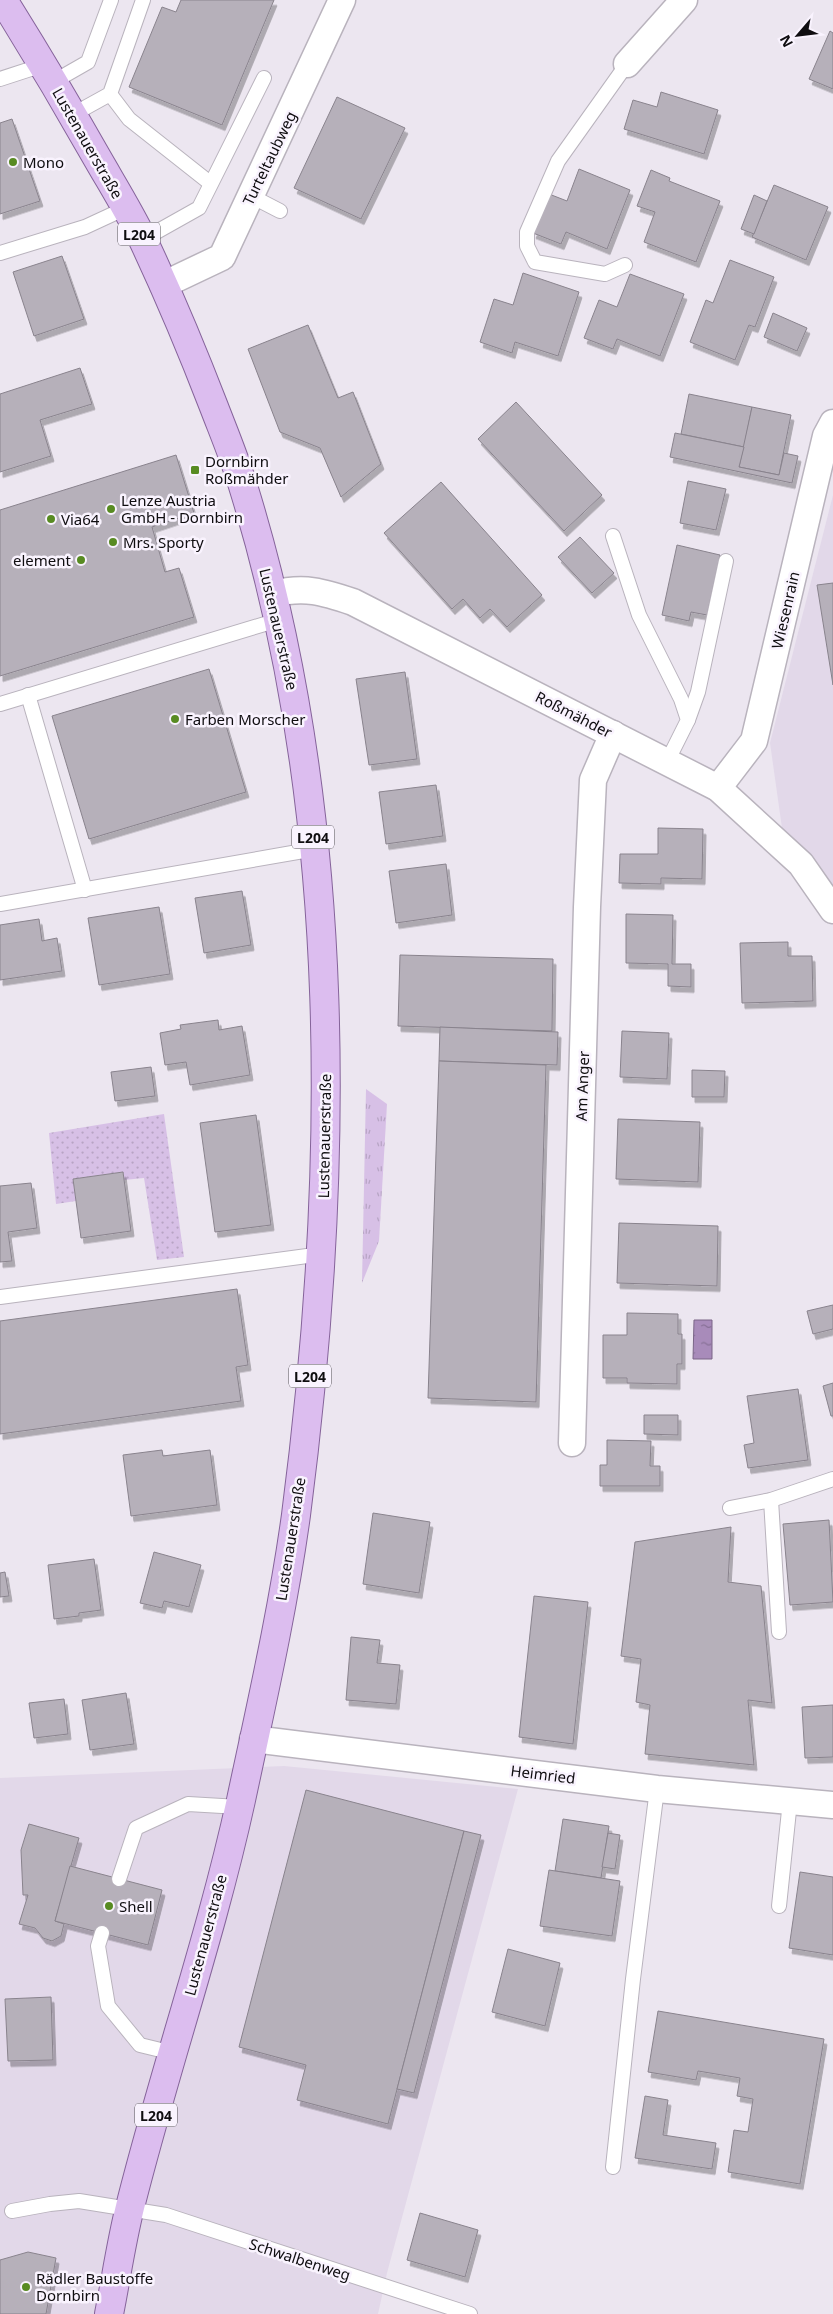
<svg xmlns="http://www.w3.org/2000/svg" width="833" height="2314" font-family="'Noto Sans',sans-serif">
  <style>
    .built { fill: #e2d8e9 }
    .grass { fill: url(#grass-tufts) }
    .park { fill: url(#park-dots) }
    .water { fill: url(#water-ripples); stroke: #7a6587 }
    .building { fill: #b6b0ba; stroke: #89838d; filter: url(#shadow) }
    .lines { fill: none; stroke-linecap: round; stroke-linejoin: round }
    .lane-casing { stroke: #b9b3bd; stroke-width: 16 }
    .street-casing { stroke: #b9b3bd; stroke-width: 29 }
    .primary-casing { stroke: #85639a; stroke-width: 30 }
    .lane { stroke: #fff; stroke-width: 14 }
    .street { stroke: #fff; stroke-width: 26 }
    .primary { stroke: #dcbdef; stroke-width: 28 }
    .poi-dot { fill: #588b22; stroke: #f9f3fe; stroke-width: 2 }
    .labels { text-anchor: middle; dominant-baseline: central; stroke-width: 5; stroke-linejoin: round; paint-order: stroke }
    .shield { fill: #f9f3fe; stroke: #555257; stroke-width: 1 }
    .shield-label { font-size: 14px; font-weight: bold; fill: #0f0d10 }
    .street-label { font-size: 15px; fill: #0f0d10; stroke: #f9f3fe }
    .poi-label { font-size: 15px; fill: #0f0d10; stroke: #f9f3fe; text-anchor: start }
  </style>
  <defs>
    <pattern id="grass-tufts" width="24" height="20" patternUnits="userSpaceOnUse" patternTransform="scale(1.25)"><rect width="24" height="20" fill="#d7c0e6"/><path d="M3 7l-1-3M5 7V3M7 7l1-3M15 17l-1-3M17 17v-4M19 17l1-3" fill="none" stroke="#b7a4c4"/></pattern>
    <pattern id="park-dots" width="8" height="8" patternUnits="userSpaceOnUse" patternTransform="scale(1.25)"><rect width="8" height="8" fill="#d7c0e6"/><path d="M2 2h.1M6 6h.1" fill="none" stroke="#b7a4c4" stroke-width="1.8" stroke-linecap="round"/></pattern>
    <pattern id="water-ripples" width="26" height="14" patternUnits="userSpaceOnUse" patternTransform="scale(1.25)"><rect width="26" height="14" fill="#a88bba"/><path d="M2 4q2-2 4 0t4 0M15 11q2-2 4 0t4 0" fill="none" stroke="#877096"/></pattern>
    <filter id="shadow"><feDropShadow dx="3" dy="5.5" stdDeviation="0" flood-color="#0004"/></filter>
  </defs>
  <rect width="100%" height="100%" fill="#ece6f0"/>
  <!-- built -->
  <g class="built">
    <polygon points="833,495 833,893 782,828 770,743"/>
    <polygon points="284,1766 518,1789 387,2273 378,2314 0,2314 0,1778"/>
  </g>
  <!-- grass -->
  <polygon class="grass" points="366,1089 387,1104 379,1241 362,1283"/>
  <!-- park -->
  <polygon class="park" points="164,1114 184,1257 157,1260 144,1178 124,1180 123,1172 73,1179 76,1201 56,1204 49,1133"/>
  <!-- water -->
  <polygon class="water" points="694,1320 712,1320 712,1359 693,1359"/>
  <!-- building -->
  <g class="building">
    <polygon points="181,0 274,0 222,125 129,87 162,7 176,12"/>
    <polygon points="830,31 833,33 833,89 809,79"/>
    <polygon points="661,92 718,110 704,154 624,129 633,100 657,107"/>
    <polygon points="337,97 405,128 361,219 294,188"/>
    <polygon points="12,119 40,201 0,214 0,123"/>
    <polygon points="579,169 630,190 607,249 566,232 561,244 533,233 549,194 567,201"/>
    <polygon points="651,170 670,178 669,181 720,201 696,262 644,242 655,212 637,206"/>
    <polygon points="774,185 828,207 806,260 752,237"/>
    <polygon points="754,195 767,201 754,234 741,229"/>
    <polygon points="62,256 84,319 34,336 13,272"/>
    <polygon points="730,260 774,277 755,327 749,325 735,360 690,342 706,300 713,303"/>
    <polygon points="523,273 579,292 558,356 515,342 512,353 480,342 494,299 513,305"/>
    <polygon points="630,274 684,294 660,356 617,339 613,349 584,338 599,300 617,307"/>
    <polygon points="773,313 807,328 797,351 764,337"/>
    <polygon points="308,325 338,398 353,392 381,464 341,497 320,448 280,432 248,349"/>
    <polygon points="80,368 92,404 40,420 51,456 0,472 0,394"/>
    <polygon points="689,394 752,407 744,447 681,434"/>
    <polygon points="516,402 602,495 564,531 478,439"/>
    <polygon points="752,407 791,415 779,475 739,467"/>
    <polygon points="675,433 744,447 739,467 779,475 784,453 798,456 792,483 670,457"/>
    <polygon points="176,455 194,513 152,527 165,572 179,568 194,617 0,676 0,510"/>
    <polygon points="688,481 726,489 716,530 680,523"/>
    <polygon points="441,482 542,595 507,627 490,609 480,618 463,599 452,609 384,533"/>
    <polygon points="580,537 614,573 592,593 558,557"/>
    <polygon points="677,545 720,555 707,615 691,612 689,621 662,615"/>
    <polygon points="833,583 833,685 817,585"/>
    <polygon points="209,669 246,792 89,839 52,716"/>
    <polygon points="405,672 417,759 369,765 356,679"/>
    <polygon points="436,785 443,836 386,844 379,792"/>
    <polygon points="658,828 703,829 702,879 661,878 661,884 619,883 620,854 658,854"/>
    <polygon points="446,864 452,915 396,923 389,871"/>
    <polygon points="242,891 251,945 204,953 195,898"/>
    <polygon points="159,907 170,974 99,985 88,918"/>
    <polygon points="626,914 673,915 672,964 691,964 691,987 668,986 668,964 626,963"/>
    <polygon points="39,919 42,941 57,938 62,971 0,980 0,925"/>
    <polygon points="788,942 788,956 812,956 813,1001 742,1003 740,943"/>
    <polygon points="400,955 553,959 552,1031 398,1026"/>
    <polygon points="218,1020 219,1030 242,1026 250,1075 190,1085 186,1062 165,1065 160,1033 181,1029 180,1025"/>
    <polygon points="440,1027 558,1032 557,1065 439,1061"/>
    <polygon points="622,1031 669,1033 667,1079 620,1077"/>
    <polygon points="439,1061 546,1065 536,1402 428,1398"/>
    <polygon points="151,1067 155,1096 115,1101 111,1072"/>
    <polygon points="692,1070 725,1071 724,1097 692,1097"/>
    <polygon points="256,1115 271,1225 215,1232 200,1123"/>
    <polygon points="618,1119 700,1122 698,1182 616,1179"/>
    <polygon points="123,1172 131,1231 81,1238 73,1179"/>
    <polygon points="31,1183 37,1228 8,1232 12,1261 0,1262 0,1186"/>
    <polygon points="619,1223 718,1226 717,1286 617,1283"/>
    <polygon points="237,1289 248,1365 236,1367 241,1401 0,1434 0,1321"/>
    <polygon points="833,1305 833,1329 813,1334 807,1311"/>
    <polygon points="627,1313 678,1314 678,1334 682,1334 682,1364 677,1364 677,1384 627,1383 627,1378 603,1378 603,1335 627,1335"/>
    <polygon points="833,1383 833,1416 831,1416 823,1386"/>
    <polygon points="798,1389 808,1460 748,1468 744,1445 754,1443 747,1396"/>
    <polygon points="644,1415 678,1415 678,1435 644,1434"/>
    <polygon points="607,1440 651,1441 650,1466 660,1466 660,1486 600,1486 600,1465 607,1465"/>
    <polygon points="162,1450 163,1456 210,1450 217,1505 131,1516 123,1455"/>
    <polygon points="373,1513 430,1522 419,1593 363,1584"/>
    <polygon points="829,1520 833,1602 790,1605 783,1524"/>
    <polygon points="731,1527 728,1582 761,1586 772,1703 748,1700 754,1765 645,1754 650,1705 636,1702 641,1659 621,1656 635,1542"/>
    <polygon points="154,1552 201,1565 189,1607 164,1601 162,1608 140,1603"/>
    <polygon points="94,1559 101,1610 79,1613 79,1616 54,1619 48,1565"/>
    <polygon points="5,1572 9,1596 0,1597 0,1573"/>
    <polygon points="534,1596 588,1602 573,1744 519,1737"/>
    <polygon points="351,1637 380,1640 377,1663 400,1665 396,1704 346,1700"/>
    <polygon points="126,1693 134,1744 90,1750 82,1700"/>
    <polygon points="64,1699 68,1734 34,1738 29,1703"/>
    <polygon points="833,1705 833,1757 805,1758 802,1707"/>
    <polygon points="306,1790 464,1831 388,2124 297,2100 306,2065 239,2047"/>
    <polygon points="563,1819 609,1826 601,1878 555,1871"/>
    <polygon points="29,1824 79,1838 55,1921 64,1924 61,1936 52,1941 43,1938 35,1928 19,1924 28,1895 23,1895 21,1850"/>
    <polygon points="464,1831 481,1835 414,2093 397,2089"/>
    <polygon points="608,1833 620,1835 615,1869 602,1867"/>
    <polygon points="70,1866 162,1890 148,1945 55,1921"/>
    <polygon points="549,1870 620,1881 612,1936 540,1926"/>
    <polygon points="800,1872 833,1877 833,1955 789,1948"/>
    <polygon points="508,1949 560,1963 545,2026 492,2012"/>
    <polygon points="51,1997 53,2060 8,2061 5,1999"/>
    <polygon points="658,2011 824,2039 800,2184 728,2172 734,2130 748,2132 753,2099 737,2096 740,2078 698,2071 696,2080 648,2072"/>
    <polygon points="645,2096 668,2100 663,2135 716,2143 712,2169 635,2158"/>
    <polygon points="420,2213 478,2230 465,2277 407,2260"/>
    <polygon points="28,2252 56,2258 46,2314 0,2314 0,2260"/>
  </g>
  <g class="lines">
    <!-- lane casing -->
    <g class="lane-casing">
      <g id="lane">
        <polyline points="0,79 43,65"/>
        <polyline points="53,82 88,62 111,0"/>
        <polyline points="110,94 129,119 210,183"/>
        <polyline points="72,115 110,94 143,0"/>
        <polyline points="251,196 280,211"/>
        <polyline points="142,240 199,208 264,78"/>
        <polyline points="0,253 85,227 126,208"/>
        <polyline points="625,265 605,274 535,262 527,246 527,232 558,161 627,64"/>
        <polyline points="613,536 639,615 681,699 688,720 667,762"/>
        <polyline points="28,695 85,890"/>
        <polyline points="0,704 278,620"/>
        <polyline points="688,720 698,692 726,561"/>
        <polyline points="0,904 315,849"/>
        <polyline points="0,1297 322,1254"/>
        <polyline points="771,1500 779,1632"/>
        <polyline points="730,1508 771,1500 833,1479"/>
        <polyline points="119,1879 136,1828 188,1804 239,1807"/>
        <polyline points="779,1906 790,1801"/>
        <polyline points="102,1933 98,1946 108,2006 140,2045 173,2053"/>
        <polyline points="613,2167 633,1979 657,1789"/>
        <polyline points="12,2211 50,2204 79,2201 166,2215 470,2314"/>
      </g>
    </g>
    <!-- street casing -->
    <g class="street-casing">
      <g id="street">
        <polyline points="627,64 684,0"/>
        <polyline points="163,285 222,257 342,0"/>
        <path d="M273 594C305 586 323 592 353 602L718 788 801 864 833 910"/>
        <polyline points="718,788 754,741 826,436 833,423"/>
        <polyline points="572,1443 587,907 593,780 613,734"/>
        <polyline points="253,1739 657,1789 833,1805"/>
      </g>
    </g>
    <!-- primary casing -->
    <g class="primary-casing">
      <path id="primary" d="M3 0C35 51 66 103 96 156 112 184 129 211 143 240 169 295 192 350 214 407 224 433 235 459 243 486 345 815 340 1176 296 1515 283 1610 261 1706 241 1800 211 1937 164 2071 130 2207 121 2243 116 2279 109 2314"/>
    </g>
    <!-- lane -->
    <use href="#lane" class="lane"/>
    <!-- street -->
    <use href="#street" class="street"/>
    <!-- primary -->
    <use href="#primary" class="primary"/>
  </g>
  <!-- markers -->
  <g class="poi-dot">
    <circle cx="13" cy="162" r="5"/>
    <rect x="190" y="465" width="10" height="10" rx="2.5"/>
    <circle cx="111" cy="509" r="5"/>
    <circle cx="51" cy="519" r="5"/>
    <circle cx="113" cy="542" r="5"/>
    <circle cx="81" cy="560" r="5"/>
    <circle cx="175" cy="719" r="5"/>
    <circle cx="109" cy="1906" r="5"/>
    <circle cx="26" cy="2287" r="5"/>
  </g>
  <g class="labels">
    <!-- shield labels -->
    <g class="shield">
      <rect x="118" y="222.5" width="42" height="23" rx="4"/>
      <rect x="292" y="825.5" width="42" height="23" rx="4"/>
      <rect x="289" y="1364.5" width="42" height="23" rx="4"/>
      <rect x="135" y="2103.5" width="42" height="23" rx="4"/>
    </g>
    <g class="shield-label">
      <text x="139" y="234">L204</text>
      <text x="313" y="837">L204</text>
      <text x="310" y="1376">L204</text>
      <text x="156" y="2115">L204</text>
    </g>
    <!-- street labels -->
    <g class="street-label">
      <text transform="translate(88 143) rotate(60)">Lustenauerstraße</text>
      <text transform="translate(269 158) rotate(-64)">Turteltaubweg</text>
      <text transform="translate(785 610) rotate(-77)">Wiesenrain</text>
      <text transform="translate(279 629) rotate(77)">Lustenauerstraße</text>
      <text transform="translate(574 714) rotate(27)">Roßmähder</text>
      <text transform="translate(582 1086) rotate(-88)">Am Anger</text>
      <text transform="translate(324 1136) rotate(-89)">Lustenauerstraße</text>
      <text transform="translate(290 1539) rotate(-81)">Lustenauerstraße</text>
      <text transform="translate(543 1774) rotate(7)">Heimried</text>
      <text transform="translate(205 1935) rotate(-75)">Lustenauerstraße</text>
      <text transform="translate(300 2259) rotate(18)">Schwalbenweg</text>
    </g>
    <!-- poi labels -->
    <g class="poi-label">
      <text x="23" y="162">Mono</text>
      <text x="205" y="461">Dornbirn<tspan x="205" dy="17">Roßmähder</tspan></text>
      <text x="121" y="500">Lenze Austria<tspan x="121" dy="17">GmbH - Dornbirn</tspan></text>
      <text x="61" y="519">Via64</text>
      <text x="123" y="542">Mrs. Sporty</text>
      <text x="71" y="560" text-anchor="end">element</text>
      <text x="185" y="719">Farben Morscher</text>
      <text x="119" y="1906">Shell</text>
      <text x="36" y="2278">Rädler Baustoffe<tspan x="36" dy="17">Dornbirn</tspan></text>
    </g>
  </g>
  <!-- north arrow -->
  <g transform="translate(798 35) rotate(242)" stroke="#f9f3fe" stroke-width="4" paint-order="stroke">
  <path d="M0-4L9 19L0 12L-9 19Z" fill="#0f0d10"/>
  <text y="-8" font-size="14" font-weight="bold" text-anchor="middle" fill="#0f0d10">N</text>
  </g>
</svg>
